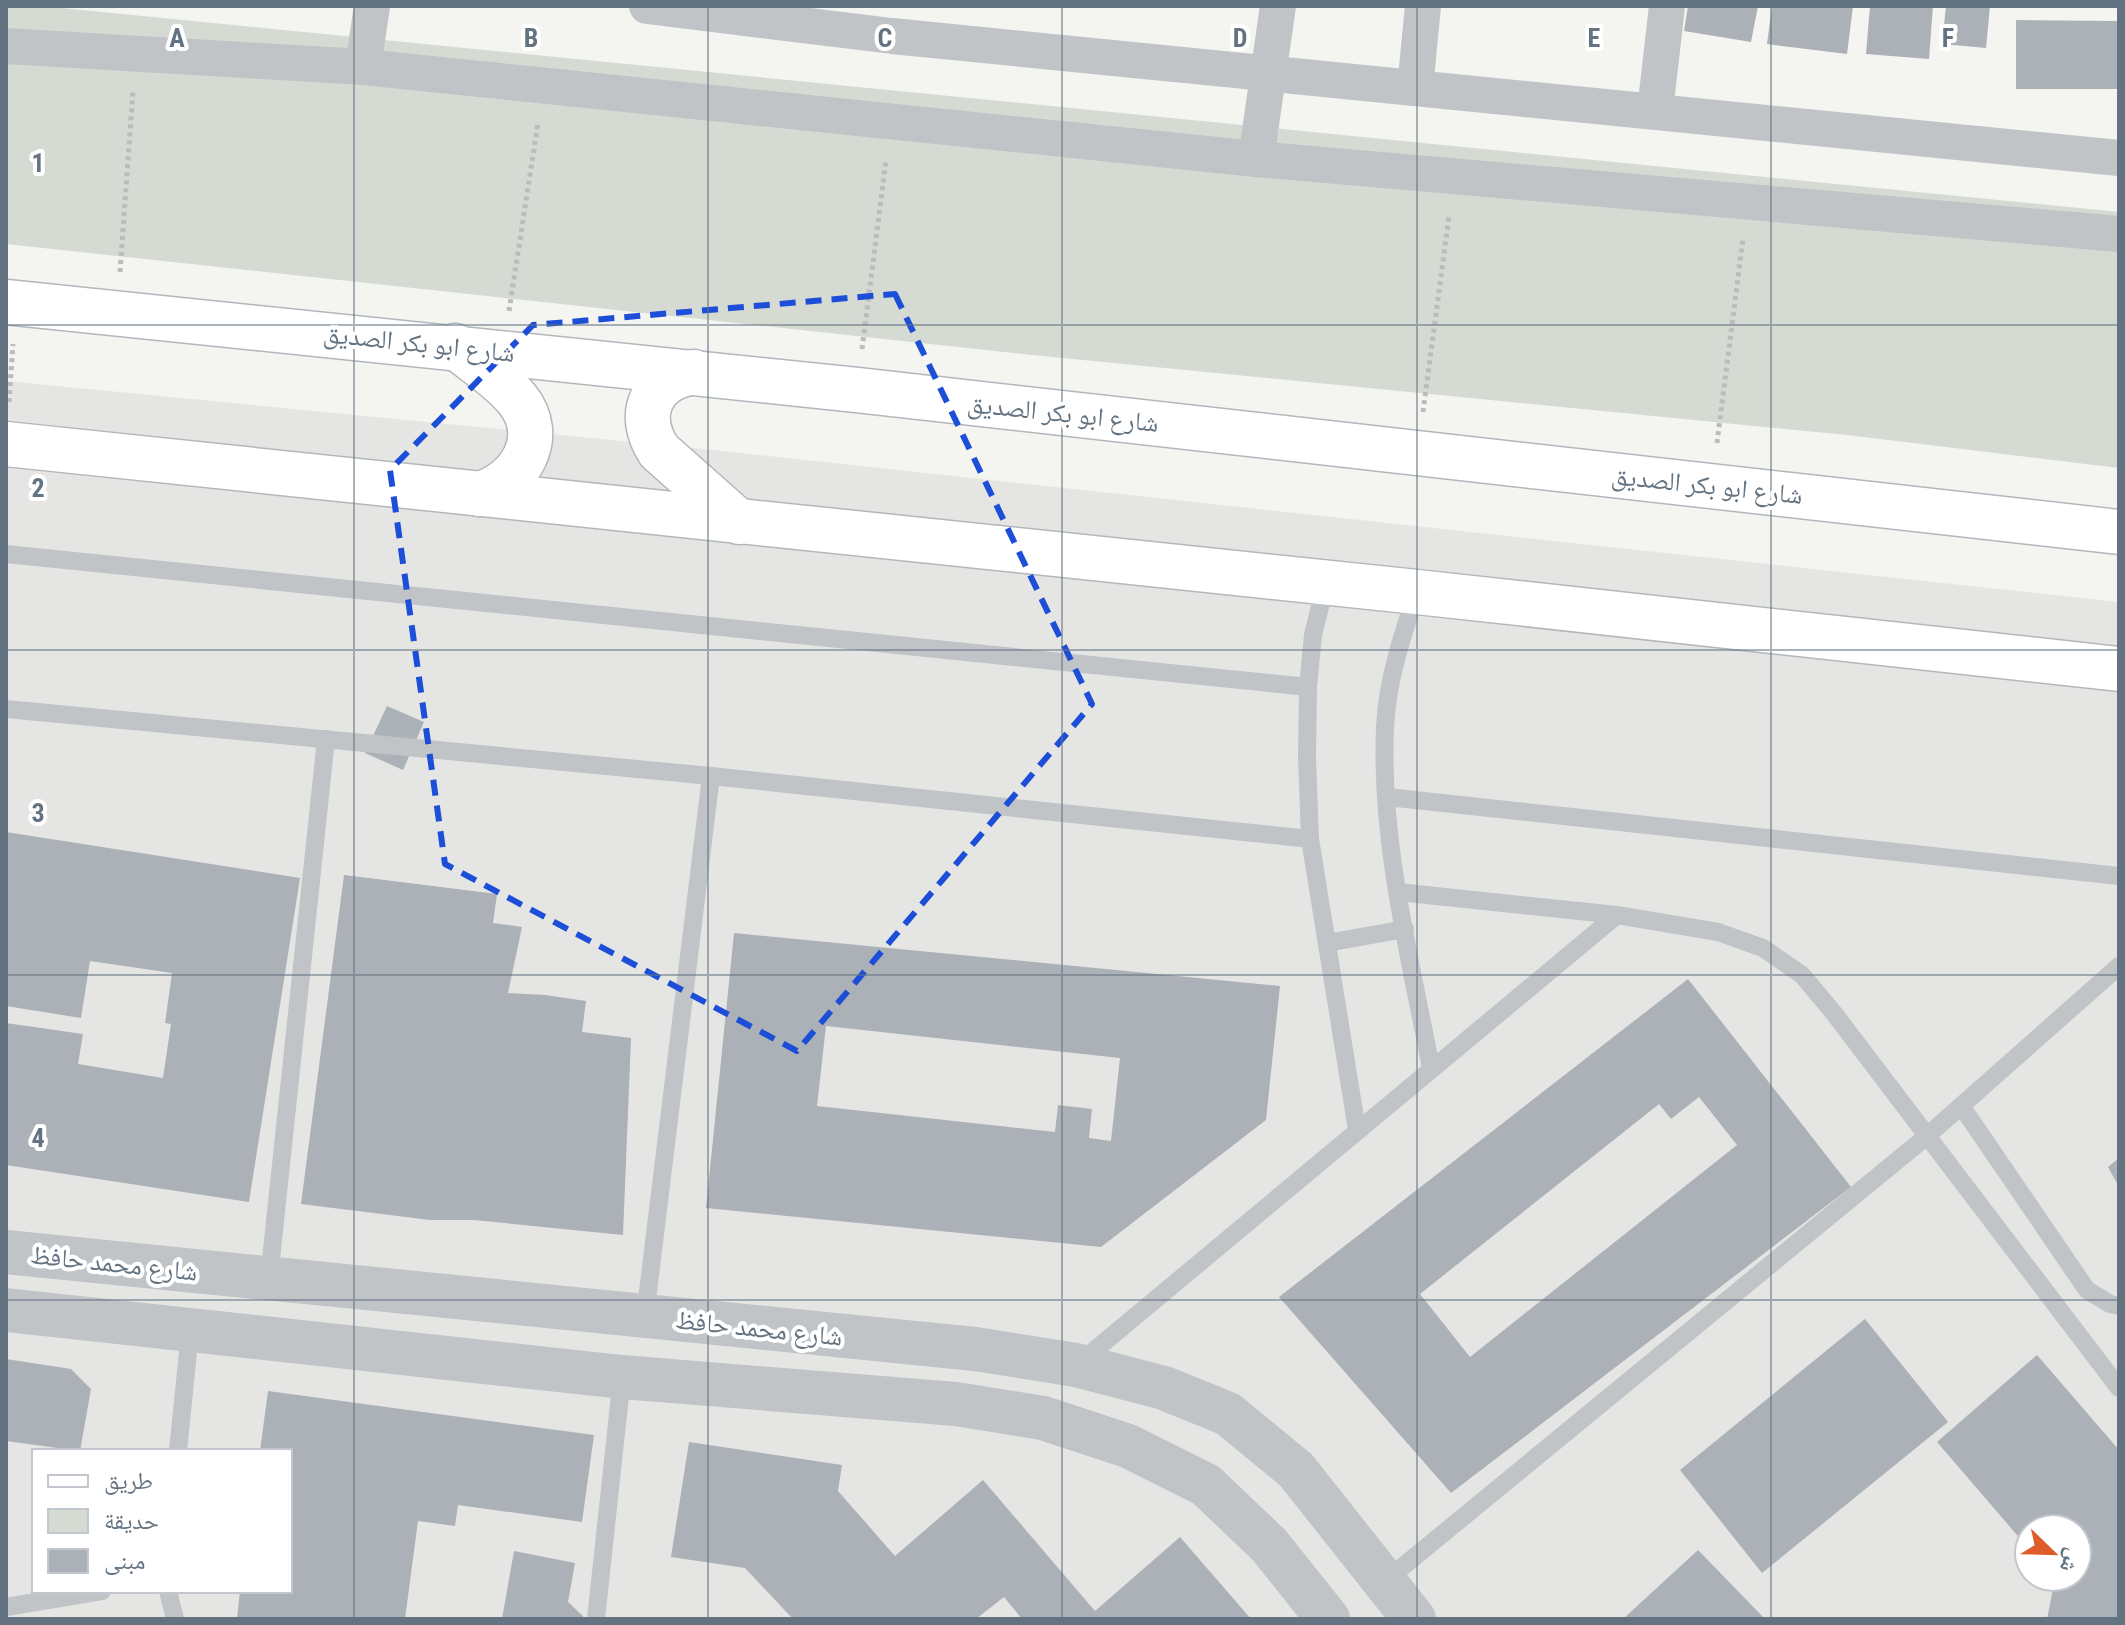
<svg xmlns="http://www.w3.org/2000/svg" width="2125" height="1625" font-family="'Roboto Condensed','Noto Naskh Arabic',sans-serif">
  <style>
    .built { fill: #e5e6e4; fill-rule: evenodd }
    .green { fill: #d5dbd2 }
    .building { fill: #abb1b6; fill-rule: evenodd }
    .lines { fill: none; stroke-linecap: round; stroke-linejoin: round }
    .secondary-casing { stroke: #b2b7bb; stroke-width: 47 }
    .path { stroke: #babcbe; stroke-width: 5; stroke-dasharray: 4 4; stroke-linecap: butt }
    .service { stroke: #c0c4c7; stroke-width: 18 }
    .minor { stroke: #c0c4c7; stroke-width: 36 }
    .tertiary { stroke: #c0c4c7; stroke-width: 44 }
    .secondary { stroke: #fff; stroke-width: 44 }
    .marked { fill: none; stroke: #1d4ed8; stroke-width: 6; stroke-dasharray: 16 10; stroke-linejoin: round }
    .grid { fill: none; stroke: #647381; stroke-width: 2; stroke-opacity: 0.55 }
    .labels { text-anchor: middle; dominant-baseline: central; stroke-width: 8; stroke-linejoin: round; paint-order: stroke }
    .street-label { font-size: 26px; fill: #647381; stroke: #fff }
    .grid-label { font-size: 26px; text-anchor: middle; font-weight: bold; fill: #647381; stroke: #fff; stroke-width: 8; stroke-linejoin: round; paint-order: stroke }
  </style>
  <rect width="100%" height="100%" fill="#f4f5f1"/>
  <!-- built -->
  <path class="built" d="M6 381 704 449 2119 602V1619H6ZM34 1451H290V1591H34ZM2029 1529H2077V1577H2029Z"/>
  <!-- green -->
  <polygon class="green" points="6,6 42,6 2119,212 2119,468 1847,435 1032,355 6,244"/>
  <!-- building -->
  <g class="building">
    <polygon points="1688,6 1758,6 1751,42 1684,31"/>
    <polygon points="1772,6 1853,6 1847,54 1767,44"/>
    <polygon points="1870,6 1933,6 1929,59 1866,54"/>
    <polygon points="1946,6 1990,6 1986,48 1942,44"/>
    <polygon points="2016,20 2119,21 2119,89 2016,89"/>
    <polygon points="387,706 424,722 403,770 365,753"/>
    <polygon points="6,832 300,878 249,1202 6,1165 6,1023 83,1034 78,1064 163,1078 171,1024 165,1023 172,973 90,961 81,1018 6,1006"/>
    <polygon points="344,875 497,894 493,923 522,927 508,993 545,995 586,1001 582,1032 631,1038 623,1235 474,1220 430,1220 301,1204"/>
    <path d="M734 933 1280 986 1266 1120 1101 1247 706 1208ZM826 1026 1120 1058 1111 1141 1089 1138 1092 1109 1058 1105 1055 1132 817 1106Z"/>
    <path d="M1688 979 1851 1187 1451 1493 1279 1297ZM1699 1097 1737 1145 1470 1357 1420 1294 1659 1104 1671 1119Z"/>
    <polygon points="2119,1158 2119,1187 2108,1167"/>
    <polygon points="1865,1319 1948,1422 1762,1573 1680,1470"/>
    <polygon points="2037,1355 2119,1450 2119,1619 2047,1619 2055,1579 2053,1577 2077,1577 2077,1529 2029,1529 2029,1549 1937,1442"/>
    <polygon points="6,1359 71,1369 91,1389 80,1451 6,1441"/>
    <polygon points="268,1391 594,1435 582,1522 458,1505 455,1526 418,1521 405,1619 237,1619 240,1591 290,1591 290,1451 260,1451"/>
    <polygon points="689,1442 842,1465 838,1491 895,1556 983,1480 1095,1611 1180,1537 1251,1619 1022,1619 1004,1597 976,1619 929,1617 793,1619 745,1568 671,1557"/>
    <polygon points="1698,1550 1765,1619 1623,1619"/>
    <polygon points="514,1551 575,1563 568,1602 583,1616 583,1619 502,1619"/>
  </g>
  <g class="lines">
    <!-- secondary casing -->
    <g class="secondary-casing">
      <g id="secondary">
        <polyline points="6,302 857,390 2119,532"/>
        <path d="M455 346C475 363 501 379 517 399 548 437 520 483 479 494"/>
        <path d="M694 372C651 379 635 414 659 451L739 522"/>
        <polyline points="6,444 1417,592 2119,669"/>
      </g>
    </g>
    <!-- path -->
    <g class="path">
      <polyline points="120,272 133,90"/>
      <polyline points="509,311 538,123"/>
      <polyline points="862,349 886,160"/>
      <polyline points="9,402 13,344"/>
      <polyline points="1423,412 1449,216"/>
      <polyline points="1717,443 1743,238"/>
    </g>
    <!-- service -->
    <g class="service">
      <polyline points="6,554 1308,687"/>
      <polyline points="1326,583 1313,635 1308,687 1307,757 1310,839 1357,1130"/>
      <path d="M1417 592C1402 636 1387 681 1385 728 1380 842 1410 957 1431 1068"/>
      <polyline points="6,709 711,776 1310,839"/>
      <polyline points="1387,797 2119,876"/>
      <polyline points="1398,892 1617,915 1718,932 1763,948 1802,975 1833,1012 2119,1388"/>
      <polyline points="1327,943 1405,929"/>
      <polyline points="1962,1107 2087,1290 2110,1304 2119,1306"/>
      <polyline points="269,1278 326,739"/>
      <polyline points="645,1316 711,776"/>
      <polyline points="1078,1364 1617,915"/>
      <polyline points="178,1451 190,1332"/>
      <polyline points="1384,1582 1927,1136 2119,966"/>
      <polyline points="168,1591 175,1619"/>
      <polyline points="6,1607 102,1591"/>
      <polyline points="596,1619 622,1377"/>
    </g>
    <!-- minor -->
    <g class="minor">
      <polyline points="647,6 892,36 2119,158"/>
      <polyline points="6,46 363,67 1256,159 2119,234"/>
      <polyline points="363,67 372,6"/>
      <polyline points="1415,88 1423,6"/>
      <polyline points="1655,111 1667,6"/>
      <polyline points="1256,159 1278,6"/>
    </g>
    <!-- tertiary -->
    <g class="tertiary">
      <polyline points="6,1252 975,1349 1076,1365 1164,1388 1228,1414 1296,1470 1414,1619"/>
      <polyline points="6,1310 622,1377 956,1404 1043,1418 1128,1446 1206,1485 1269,1545 1328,1619"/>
    </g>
    <!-- secondary -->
    <use href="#secondary" class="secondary"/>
  </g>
  <!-- marked area -->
  <path class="marked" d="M895 294 1092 704 797 1051 445 864 390 470 533 325Z"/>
  <!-- grid -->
  <path class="grid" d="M354 6V1619M708 6V1619M1062 6V1619M1417 6V1619M1771 6V1619M6 325H2119M6 650H2119M6 975H2119M6 1300H2119"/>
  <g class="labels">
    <!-- street labels -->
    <g class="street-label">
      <text transform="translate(419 343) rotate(6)">شارع ابو بكر الصديق</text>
      <text transform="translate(1063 413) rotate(6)">شارع ابو بكر الصديق</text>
      <text transform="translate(1707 485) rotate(6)">شارع ابو بكر الصديق</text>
      <text transform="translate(114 1263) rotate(6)">شارع محمد حافظ</text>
      <text transform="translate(759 1328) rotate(6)">شارع محمد حافظ</text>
    </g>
  </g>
  <g class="grid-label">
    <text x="177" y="47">A</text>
    <text x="531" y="47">B</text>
    <text x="885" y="47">C</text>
    <text x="1240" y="47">D</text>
    <text x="1594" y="47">E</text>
    <text x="1948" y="47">F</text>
    <text x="38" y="172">1</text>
    <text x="38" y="497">2</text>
    <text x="38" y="822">3</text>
    <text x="38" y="1147">4</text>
  </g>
  <!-- border -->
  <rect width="2125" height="1625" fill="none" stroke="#647381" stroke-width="16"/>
  <!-- legend -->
  <rect x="32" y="1449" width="260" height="144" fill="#ffffff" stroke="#c1c7cd" stroke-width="2"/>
  <rect x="48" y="1475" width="40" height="12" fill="#ffffff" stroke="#c1c7cd" stroke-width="2"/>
  <text x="104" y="1489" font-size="24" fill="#647381">طريق</text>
  <rect x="48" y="1509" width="40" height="24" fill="#d5dbd2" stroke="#c1c7cd" stroke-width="2"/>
  <text x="104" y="1529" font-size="24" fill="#647381">حديقة</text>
  <rect x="48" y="1549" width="40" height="24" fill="#abb1b6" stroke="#c1c7cd" stroke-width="2"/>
  <text x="104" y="1569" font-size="24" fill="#647381">مبنى</text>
  <!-- north arrow -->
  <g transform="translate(2053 1553) rotate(113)"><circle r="38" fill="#ffffff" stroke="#c1c7cd" stroke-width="2"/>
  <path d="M0-6L14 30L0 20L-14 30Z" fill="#dd5c29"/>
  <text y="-12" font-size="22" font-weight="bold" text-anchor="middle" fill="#647381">ش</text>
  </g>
</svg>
